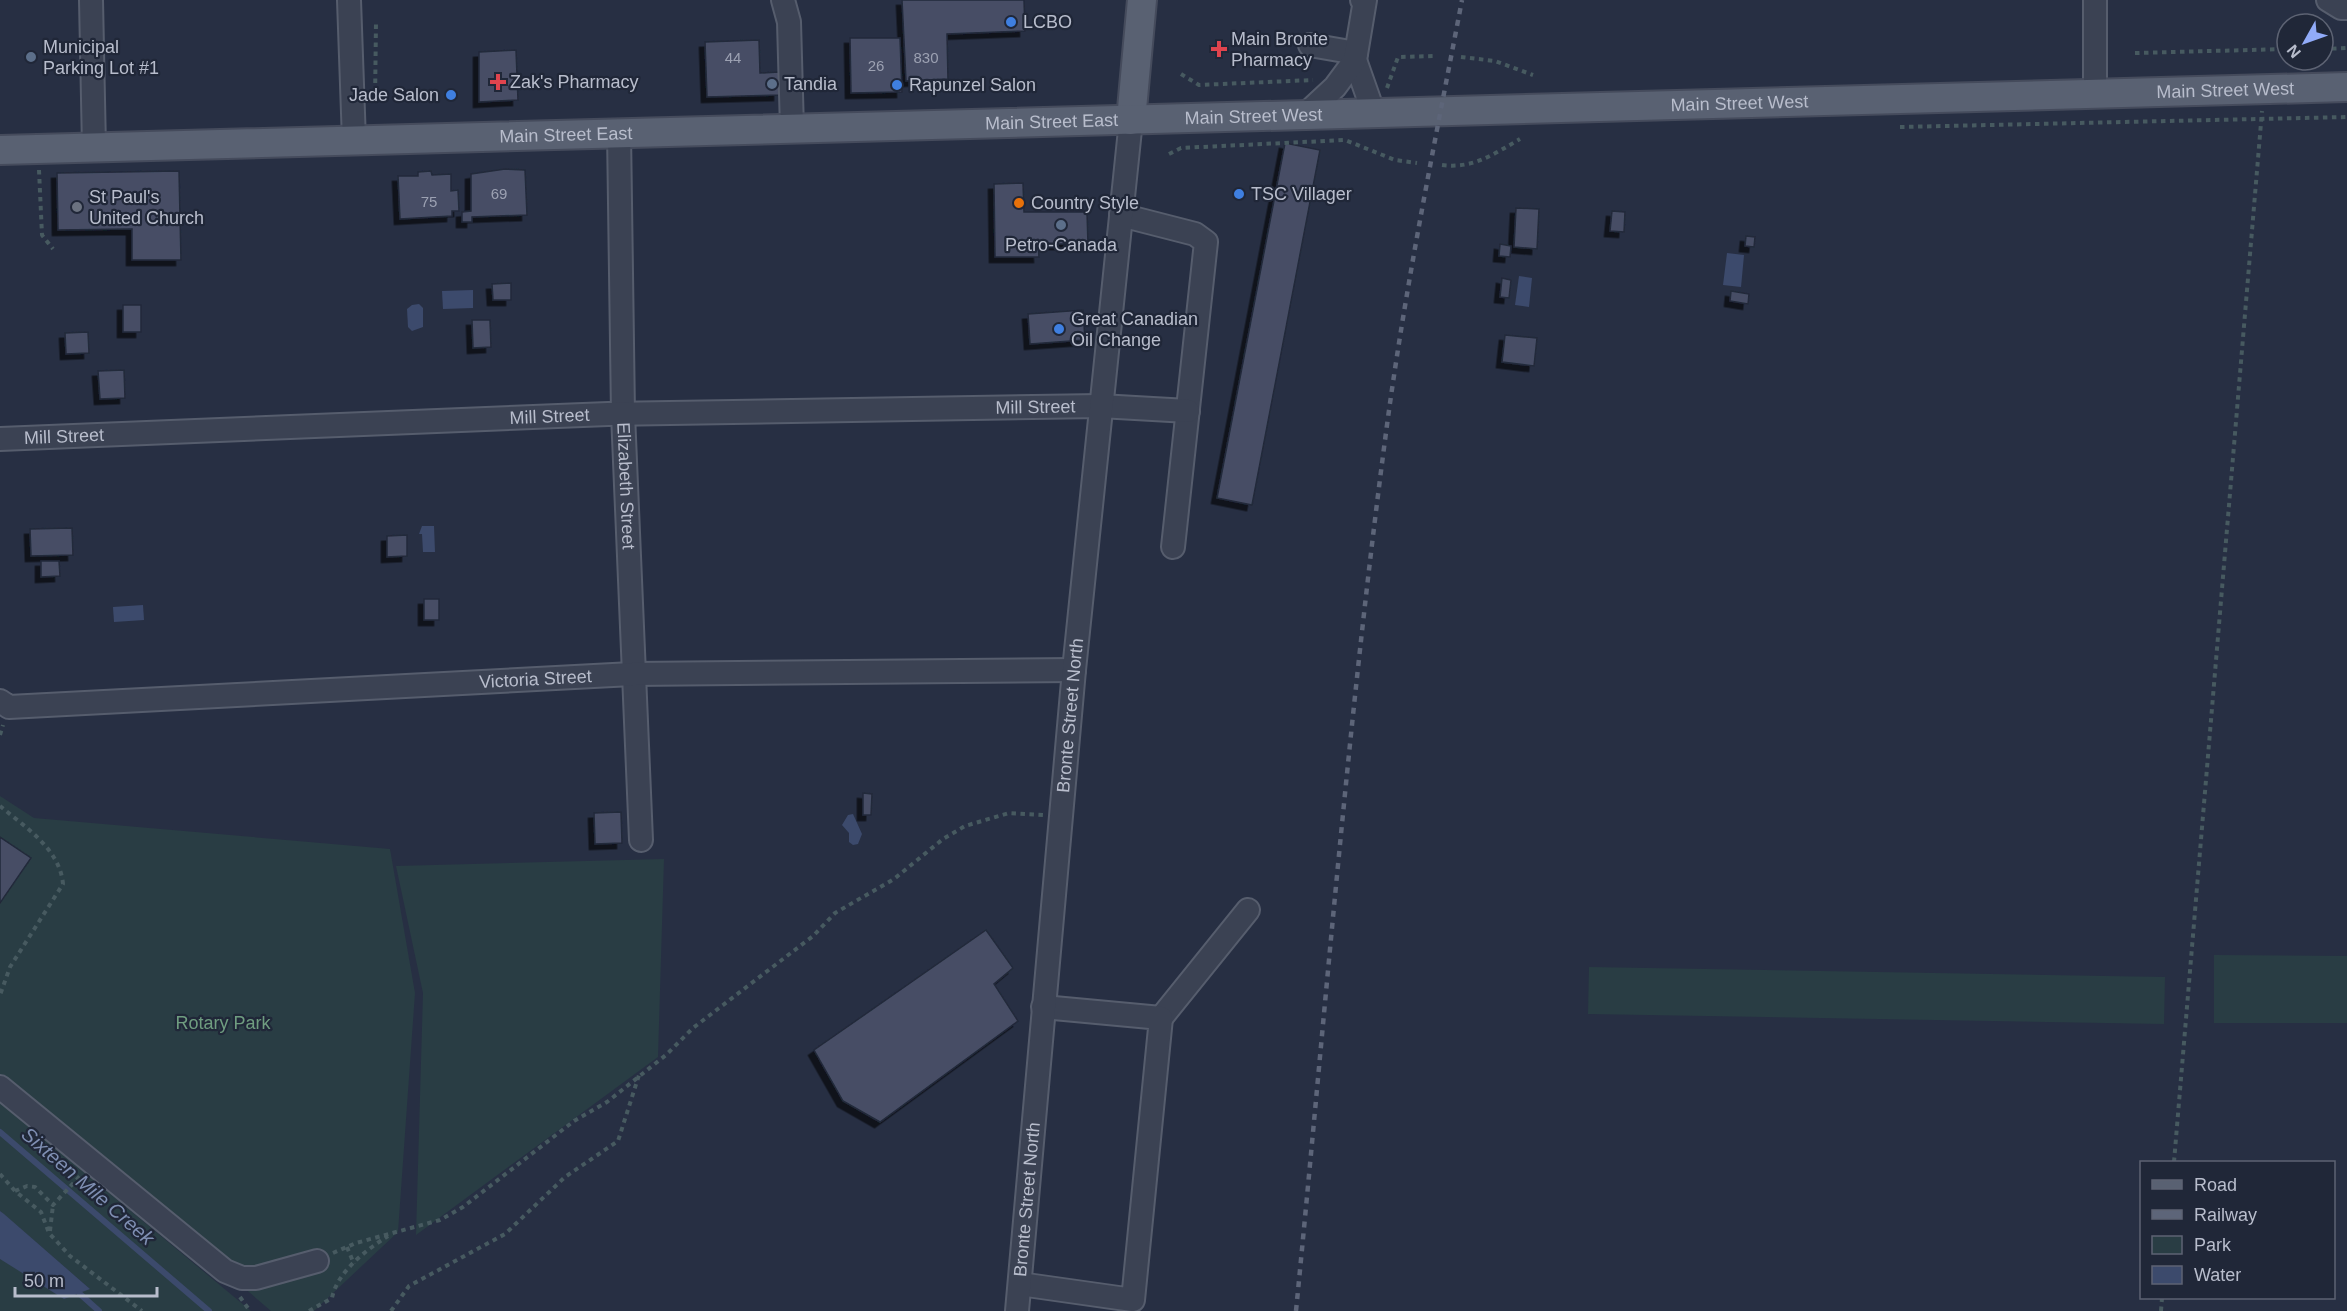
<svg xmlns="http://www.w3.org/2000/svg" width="2347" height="1311" font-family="Helvetica,sans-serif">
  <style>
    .green { fill: #293d44 }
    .water { fill: #3c4a6c }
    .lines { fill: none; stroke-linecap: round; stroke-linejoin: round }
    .stream { stroke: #3c4a6c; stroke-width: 6 }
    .building { fill: #464e65; stroke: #22293a; stroke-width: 1.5; filter: url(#shadow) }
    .minor-casing { stroke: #565d6d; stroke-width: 26 }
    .major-casing { stroke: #454b5c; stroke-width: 32 }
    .path { stroke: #475a60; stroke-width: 4; stroke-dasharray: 4.5 4.5; stroke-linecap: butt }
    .minor { stroke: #3b4253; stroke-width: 22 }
    .major { stroke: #596172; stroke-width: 28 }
    .rail { stroke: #5d6579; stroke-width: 4.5; stroke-dasharray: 6 6; stroke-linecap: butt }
    .shop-dot { fill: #3f7fe0; stroke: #202738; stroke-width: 2 }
    .health-dot { fill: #e0444e; stroke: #202738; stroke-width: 2 }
    .service-dot { fill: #5c6f8a; stroke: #202738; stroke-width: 2 }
    .food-dot { fill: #e8710a; stroke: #202738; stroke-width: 2 }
    .worship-dot { fill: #6b7280; stroke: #202738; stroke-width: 2 }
    .labels { text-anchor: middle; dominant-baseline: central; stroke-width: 4.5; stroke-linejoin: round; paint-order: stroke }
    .number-label { font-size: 15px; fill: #9ca1b2 }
    .poi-label { font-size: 18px; fill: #b8bdcc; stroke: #202738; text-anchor: start }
    .street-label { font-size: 18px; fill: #b8bdcc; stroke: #202738 }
    .park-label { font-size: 18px; fill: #6f9d80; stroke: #202738 }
    .water-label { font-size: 20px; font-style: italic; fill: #7f8fb3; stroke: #202738 }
  </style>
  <defs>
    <filter id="shadow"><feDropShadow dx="-5.5" dy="5.5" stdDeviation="0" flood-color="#0009"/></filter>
  </defs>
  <rect width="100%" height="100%" fill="#272f43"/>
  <!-- green -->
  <g class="green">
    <polygon points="0,796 34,818 390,849 415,993 398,1232 314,1311 271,1311 0,1078"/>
    <polygon points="664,859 658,1057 416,1235 423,993 396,866"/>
    <polygon points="2214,955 2347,956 2347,1023 2214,1023"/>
    <polygon points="1589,967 2165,977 2164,1024 1588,1014"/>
    <polygon points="0,1102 251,1311 0,1311 0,1259 90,1289 0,1211"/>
  </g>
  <!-- water -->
  <g class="water">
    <polygon points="1727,253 1744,255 1741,287 1723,285"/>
    <polygon points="1519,276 1532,278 1529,307 1515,305"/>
    <polygon points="473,290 473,308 443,309 442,291"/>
    <polygon points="419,304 423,308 423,327 412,331 408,327 407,309 412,305"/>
    <polygon points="422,526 434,526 435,552 423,552 422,534 419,534"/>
    <polygon points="143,605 144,620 114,622 113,607"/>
    <polygon points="853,814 862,834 858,844 853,845 849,842 849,833 842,825 848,815"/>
    <polygon points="0,1211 4,1214 90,1289 64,1299 0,1259"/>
  </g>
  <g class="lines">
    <!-- stream -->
    <g class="stream">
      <polyline points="0,1132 209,1311"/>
      <polyline points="80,1294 99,1311"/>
    </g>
  </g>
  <!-- building -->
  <g class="building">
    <polygon points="902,0 1024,0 1025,31 947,34 948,79 906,81"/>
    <polygon points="850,38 900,38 902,92 851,93"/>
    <polygon points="759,40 760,73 779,72 779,95 707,97 705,42"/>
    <polygon points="516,50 518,100 479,102 479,52"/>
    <polygon points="1285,143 1320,150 1252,505 1217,498"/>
    <polygon points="505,169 525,170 527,215 472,217 472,222 462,222 462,212 471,211 471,174"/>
    <polygon points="179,171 181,260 132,260 132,229 58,230 57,173"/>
    <polygon points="431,171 432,175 451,174 451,191 458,190 459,211 452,211 452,216 400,219 398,176 418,176 418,172"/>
    <polygon points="1023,183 1024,212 1087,212 1088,244 1038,244 1039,257 995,257 994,184"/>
    <polygon points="1516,208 1539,209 1537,249 1514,247"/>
    <polygon points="1612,211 1625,212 1624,232 1610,231"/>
    <polygon points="1746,236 1755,237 1754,247 1745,246"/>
    <polygon points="1500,244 1511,246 1510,257 1499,256"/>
    <polygon points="1502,278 1511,280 1509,298 1500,297"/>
    <polygon points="511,283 511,300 493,300 492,284"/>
    <polygon points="1731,291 1749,294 1748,304 1730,301"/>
    <rect x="123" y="305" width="18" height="27"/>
    <polygon points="1083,310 1085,340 1030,344 1028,314"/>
    <polygon points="472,320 490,320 491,347 473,348"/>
    <polygon points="88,332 89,353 66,354 65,333"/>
    <polygon points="1505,335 1537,338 1534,366 1502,362"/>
    <polygon points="124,370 125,398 100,399 98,371"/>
    <polygon points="72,528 73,555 31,556 30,529"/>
    <polygon points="407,535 407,556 387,557 387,536"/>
    <polygon points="41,561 59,561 60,576 41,577"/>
    <rect x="424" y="599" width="15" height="21"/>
    <polygon points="863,793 872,794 871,815 863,815"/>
    <polygon points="621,812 622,843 595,844 594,813"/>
    <polygon points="0,837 31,858 0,903"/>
    <polygon points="986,930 1013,968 994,984 1018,1021 880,1122 843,1101 814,1050"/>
  </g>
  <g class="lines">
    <!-- minor casing -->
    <g class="minor-casing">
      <g id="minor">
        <polyline points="91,0 94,148"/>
        <polyline points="349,0 354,141"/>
        <polyline points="783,0 789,22 792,129"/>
        <polyline points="2095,0 2095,94"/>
        <polyline points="2328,0 2341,8 2347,8"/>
        <polyline points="1310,45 1356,53"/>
        <polyline points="1355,60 1373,111"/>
        <polyline points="1307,113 1335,87 1355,60 1365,0 1362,0"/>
        <path id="s1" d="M619 132 623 414 641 840"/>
        <polyline points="1121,215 1195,234 1206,242 1173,547"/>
        <path id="s2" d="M0 439 608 414 1100 406 1188 411"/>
        <path id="s3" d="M0 701 9 707 632 674 1074 670"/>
        <polyline points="1161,1018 1248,910"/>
        <polyline points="0,1087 225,1271 242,1278 256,1278 317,1261"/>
        <polyline points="1020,1284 1133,1300 1161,1018 1043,1007"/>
        <path id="s4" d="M1017 1311 1074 670 1131 120"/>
      </g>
    </g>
    <!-- major casing -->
    <g class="major-casing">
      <g id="major">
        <polyline points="1131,120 1142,0"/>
        <path id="s5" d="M0 150 2347 87"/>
      </g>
    </g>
    <!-- path -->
    <g class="path">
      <polyline points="2323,49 2347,48"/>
      <polyline points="2135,53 2287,49"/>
      <polyline points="1461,57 1495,61 1533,75"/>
      <polyline points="1181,74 1199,85 1313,80"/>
      <polyline points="1387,88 1398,57 1435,56"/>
      <polyline points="375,101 376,22"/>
      <polyline points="1900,127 2347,117"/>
      <polyline points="1169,154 1181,148 1345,140 1395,160 1417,163"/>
      <path d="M1442 165C1473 169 1494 154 1520 139"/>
      <polyline points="39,170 42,235 53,249"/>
      <polyline points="0,735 3,725"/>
      <path d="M0 806C25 827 60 849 63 884L10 967 0 995"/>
      <polyline points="2174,1162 2262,111"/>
      <polyline points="0,1174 15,1191 41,1212 49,1233 70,1256 142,1311"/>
      <polyline points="15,1191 27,1186 35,1187 53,1205 80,1176"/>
      <polyline points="50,1231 53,1205"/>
      <polyline points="347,1247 354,1264"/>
      <polyline points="333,1253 356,1243 440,1220 463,1207 574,1121 607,1102 666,1055 693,1028 813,936 835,913 894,879 943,839 965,826 1009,813 1043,815"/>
      <polyline points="240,1297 250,1311"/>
      <path d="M309 1311 332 1298C337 1272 366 1250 388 1236"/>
      <polyline points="391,1311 409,1286 505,1234 565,1177 618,1141 639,1075"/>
      <polyline points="2161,1311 2162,1298"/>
    </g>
    <!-- minor -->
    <use href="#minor" class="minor"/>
    <!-- major -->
    <use href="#major" class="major"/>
    <!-- rail -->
    <path class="rail" d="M1296 1311C1325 1016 1348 719 1387 425 1406 283 1435 141 1462 0"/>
  </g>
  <!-- markers -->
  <g class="shop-dot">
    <circle cx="1011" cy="22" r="6"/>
    <circle cx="897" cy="85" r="6"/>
    <circle cx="451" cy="95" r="6"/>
    <circle cx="1239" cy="194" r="6"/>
    <circle cx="1059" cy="329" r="6"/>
  </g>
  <g class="health-dot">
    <path d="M1216 40h6v6h6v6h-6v6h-6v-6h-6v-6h6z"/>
    <path d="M495 73h6v6h6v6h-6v6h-6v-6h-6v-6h6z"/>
  </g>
  <g class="service-dot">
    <circle cx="31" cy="57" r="6"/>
    <circle cx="772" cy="84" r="6"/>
    <circle cx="1061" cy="225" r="6"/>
  </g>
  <circle class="food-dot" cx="1019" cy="203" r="6"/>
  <circle class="worship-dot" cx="77" cy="207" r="6"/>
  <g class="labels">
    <!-- number labels -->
    <g class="number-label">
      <text x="733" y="57">44</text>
      <text x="926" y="57">830</text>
      <text x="876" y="65">26</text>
      <text x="499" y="193">69</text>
      <text x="429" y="201">75</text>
    </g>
    <!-- poi labels -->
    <g class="poi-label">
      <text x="1023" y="22">LCBO</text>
      <text x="1231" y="39">Main Bronte<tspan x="1231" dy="21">Pharmacy</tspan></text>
      <text x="43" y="47">Municipal<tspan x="43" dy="21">Parking Lot #1</tspan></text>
      <text x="510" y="82">Zak's Pharmacy</text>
      <text x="784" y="84">Tandia</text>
      <text x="909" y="85">Rapunzel Salon</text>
      <text x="439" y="95" text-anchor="end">Jade Salon</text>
      <text x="1251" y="194">TSC Villager</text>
      <text x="89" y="197">St Paul's<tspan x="89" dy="21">United Church</tspan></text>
      <text x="1031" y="203">Country Style</text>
      <text x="1061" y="245" text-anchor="middle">Petro-Canada</text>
      <text x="1071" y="319">Great Canadian<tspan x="1071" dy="21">Oil Change</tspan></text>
    </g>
    <!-- street labels -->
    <g class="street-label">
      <text stroke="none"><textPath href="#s5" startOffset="2226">Main Street West</textPath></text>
      <text stroke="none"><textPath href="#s5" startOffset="1740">Main Street West</textPath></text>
      <text stroke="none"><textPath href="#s5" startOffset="1254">Main Street West</textPath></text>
      <text stroke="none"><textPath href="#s5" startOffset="1052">Main Street East</textPath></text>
      <text stroke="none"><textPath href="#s5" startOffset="566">Main Street East</textPath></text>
      <text stroke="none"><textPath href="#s2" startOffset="1036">Mill Street</textPath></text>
      <text stroke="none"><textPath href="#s2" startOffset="550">Mill Street</textPath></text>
      <text stroke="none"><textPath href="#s2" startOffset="64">Mill Street</textPath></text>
      <text stroke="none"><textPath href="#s1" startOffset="354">Elizabeth Street</textPath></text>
      <text stroke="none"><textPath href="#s3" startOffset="538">Victoria Street</textPath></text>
      <text stroke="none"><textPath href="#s4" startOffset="598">Bronte Street North</textPath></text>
      <text stroke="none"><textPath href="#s4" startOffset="112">Bronte Street North</textPath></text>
    </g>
    <!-- park labels -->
    <g class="park-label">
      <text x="223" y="1023">Rotary Park</text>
    </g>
    <!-- water labels -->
    <g class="water-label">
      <text transform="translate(88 1186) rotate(41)">Sixteen Mile Creek</text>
    </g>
  </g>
  <!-- legend -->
  <rect x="2140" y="1161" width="195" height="138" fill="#202738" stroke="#5d6373" stroke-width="1.5"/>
  <rect x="2152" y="1180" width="30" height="9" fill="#596172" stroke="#5d6373" stroke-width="1.5"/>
  <text x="2194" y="1191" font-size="18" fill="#b8bdcc">Road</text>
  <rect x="2152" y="1210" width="30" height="9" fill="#5d6579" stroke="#5d6373" stroke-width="1.5"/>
  <text x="2194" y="1221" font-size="18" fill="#b8bdcc">Railway</text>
  <rect x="2152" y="1236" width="30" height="18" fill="#293d44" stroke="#5d6373" stroke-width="1.5"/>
  <text x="2194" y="1251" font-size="18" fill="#b8bdcc">Park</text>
  <rect x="2152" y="1266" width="30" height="18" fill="#3c4a6c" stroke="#5d6373" stroke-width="1.5"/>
  <text x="2194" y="1281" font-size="18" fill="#b8bdcc">Water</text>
  <!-- north arrow -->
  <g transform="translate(2305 42) rotate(230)"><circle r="28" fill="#202738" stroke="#5d6373" stroke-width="1.5"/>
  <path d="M0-4.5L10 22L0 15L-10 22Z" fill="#91abf9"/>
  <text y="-9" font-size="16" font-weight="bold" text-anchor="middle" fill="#b8bdcc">N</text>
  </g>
  <!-- scale -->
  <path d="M15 1287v9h142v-9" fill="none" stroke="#b8bdcc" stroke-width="3"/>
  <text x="24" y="1287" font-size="18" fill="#b8bdcc" stroke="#202738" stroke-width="4.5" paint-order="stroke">50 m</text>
</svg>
